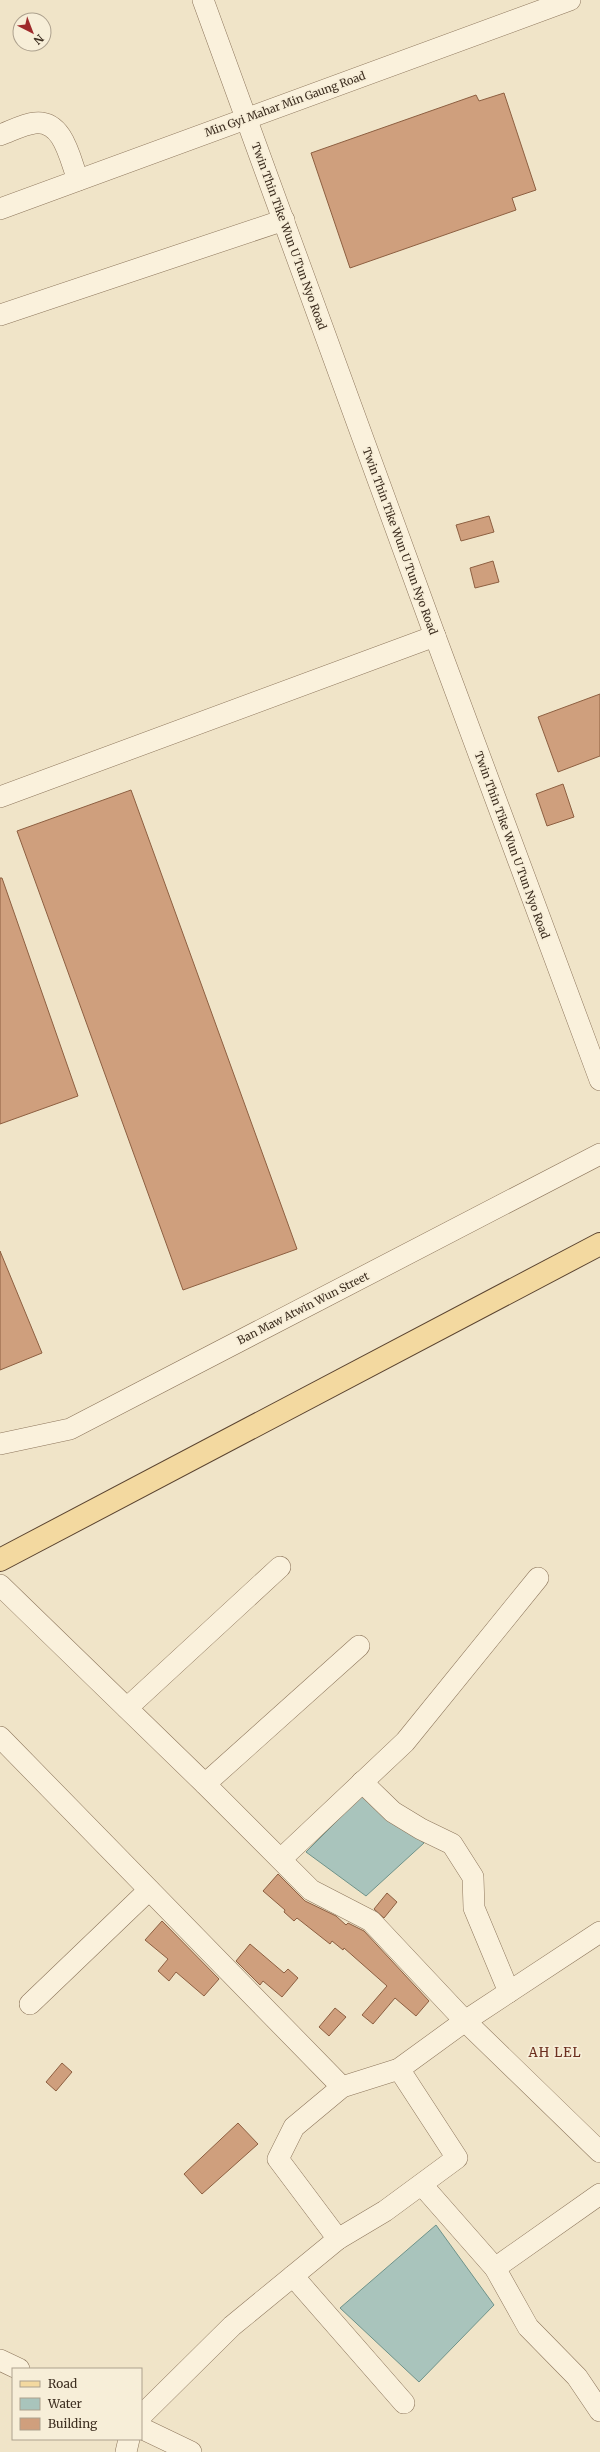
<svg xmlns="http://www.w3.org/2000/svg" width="600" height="2452" font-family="Merriweather,serif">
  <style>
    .water { fill: #a9c4bc; stroke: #6f938a }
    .building { fill: #cf9f7d; stroke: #8d5f41 }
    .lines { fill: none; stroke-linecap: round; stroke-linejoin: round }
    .minor-casing { stroke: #8d765c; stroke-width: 22 }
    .major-casing { stroke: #5b4430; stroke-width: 24 }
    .minor { stroke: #faf1dc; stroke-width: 21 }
    .major { stroke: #f3d9a0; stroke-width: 22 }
    .labels { text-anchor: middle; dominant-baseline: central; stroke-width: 3.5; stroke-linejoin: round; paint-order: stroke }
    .street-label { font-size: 11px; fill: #3d2e20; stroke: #f7eed8 }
    .quarter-label { font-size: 13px; letter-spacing: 1px; fill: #6b2e1e; stroke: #f7eed8 }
  </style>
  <rect width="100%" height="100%" fill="#f0e4c8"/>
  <!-- water -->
  <g class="water">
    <polygon points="363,1795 424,1843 366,1896 306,1852"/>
    <polygon points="436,2225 494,2305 419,2382 340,2308"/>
  </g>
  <!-- building -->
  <g class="building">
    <polygon points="504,93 536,190 512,198 516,210 350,268 311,153 476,95 479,101"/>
    <polygon points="489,516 494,532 461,541 456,525"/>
    <polygon points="493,561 499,582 475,588 470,568"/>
    <polygon points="600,694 600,756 558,772 538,717"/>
    <polygon points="563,784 574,817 547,826 536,794"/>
    <polygon points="131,790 297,1249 183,1290 17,831"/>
    <polygon points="0,878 2,878 78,1096 0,1124"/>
    <polygon points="0,1251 42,1353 0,1370"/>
    <polygon points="278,1874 305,1901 336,1916 346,1925 348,1923 364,1931 429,2001 416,2016 395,1998 373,2024 362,2015 387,1986 344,1948 343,1950 332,1941 330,1944 297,1918 294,1921 284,1912 285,1910 263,1891"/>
    <polygon points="387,1893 397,1902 384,1918 374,1909"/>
    <polygon points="162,1921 219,1979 204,1996 176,1972 169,1981 158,1971 168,1959 145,1940"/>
    <polygon points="250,1944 284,1973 288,1969 298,1978 282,1997 263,1981 260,1985 236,1961"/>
    <polygon points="335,2008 346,2017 329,2036 319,2027"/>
    <polygon points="62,2063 72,2072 56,2091 46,2082"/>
    <polygon points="238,2123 258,2144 202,2194 184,2174"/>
  </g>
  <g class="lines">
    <!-- minor casing -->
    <g class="minor-casing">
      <g id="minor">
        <polyline points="203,0 435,636 600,1080"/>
        <path d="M0 135C11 131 24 124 35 123 64 120 70 160 78 180"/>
        <polyline points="0,209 570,0"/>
        <polyline points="0,315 284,220"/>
        <polyline points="0,797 435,636"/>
        <polyline points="0,1444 70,1429 600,1154"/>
        <polyline points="0,1585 205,1784 311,1890 371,1921 465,2021 600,2152"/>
        <polyline points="127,1708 280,1567"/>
        <polyline points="0,1737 342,2087"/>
        <polyline points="362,1782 393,1812 421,1829 452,1844 473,1877 474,1908 509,1992"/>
        <polyline points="205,1784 359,1646"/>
        <polyline points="281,1859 405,1742 538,1578"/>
        <polyline points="30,2004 149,1890"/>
        <polyline points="422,2185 495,2268 528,2327 577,2377 600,2411"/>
        <polyline points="338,2239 278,2159 294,2127 342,2087 399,2069 465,2021 600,1932"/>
        <polyline points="495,2268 600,2194"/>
        <polyline points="293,2276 404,2403"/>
        <polyline points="0,2360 19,2369"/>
        <polyline points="141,2416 232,2326 338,2239 385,2211 457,2158 399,2069"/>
        <polyline points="141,2428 191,2452"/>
        <polyline points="126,2452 129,2439"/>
      </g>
    </g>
    <!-- major casing -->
    <g class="major-casing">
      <polyline id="major" points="0,1560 600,1244"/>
    </g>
    <!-- minor -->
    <use href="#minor" class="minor"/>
    <!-- major -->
    <use href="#major" class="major"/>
  </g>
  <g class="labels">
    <!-- street labels -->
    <g class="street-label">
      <text transform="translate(285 104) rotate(-20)">Min Gyi Mahar Min Gaung Road</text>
      <text transform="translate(289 236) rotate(70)">Twin Thin Tike Wun U Tun Nyo Road</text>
      <text transform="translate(400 541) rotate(70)">Twin Thin Tike Wun U Tun Nyo Road</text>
      <text transform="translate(512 845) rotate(70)">Twin Thin Tike Wun U Tun Nyo Road</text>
      <text transform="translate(303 1308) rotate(-27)">Ban Maw Atwin Wun Street</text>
    </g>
    <!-- quarter labels -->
    <g class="quarter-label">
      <text x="555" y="2052">AH LEL</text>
    </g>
  </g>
  <!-- legend -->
  <rect x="12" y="2368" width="130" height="72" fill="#f7eed8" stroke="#ada18e"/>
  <rect x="20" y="2381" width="20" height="6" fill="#f3d9a0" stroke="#ada18e"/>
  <text x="48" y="2388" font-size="12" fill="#3d2e20">Road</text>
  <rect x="20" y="2398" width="20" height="12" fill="#a9c4bc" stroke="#ada18e"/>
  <text x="48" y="2408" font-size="12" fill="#3d2e20">Water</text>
  <rect x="20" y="2418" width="20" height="12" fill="#cf9f7d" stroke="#ada18e"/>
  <text x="48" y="2428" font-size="12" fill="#3d2e20">Building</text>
  <!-- north arrow -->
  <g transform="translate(32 32) rotate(138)"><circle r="19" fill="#f7eed8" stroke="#ada18e"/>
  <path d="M0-3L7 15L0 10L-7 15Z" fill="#9e2a2b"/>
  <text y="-6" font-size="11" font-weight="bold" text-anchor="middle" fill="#3d2e20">N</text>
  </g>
</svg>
